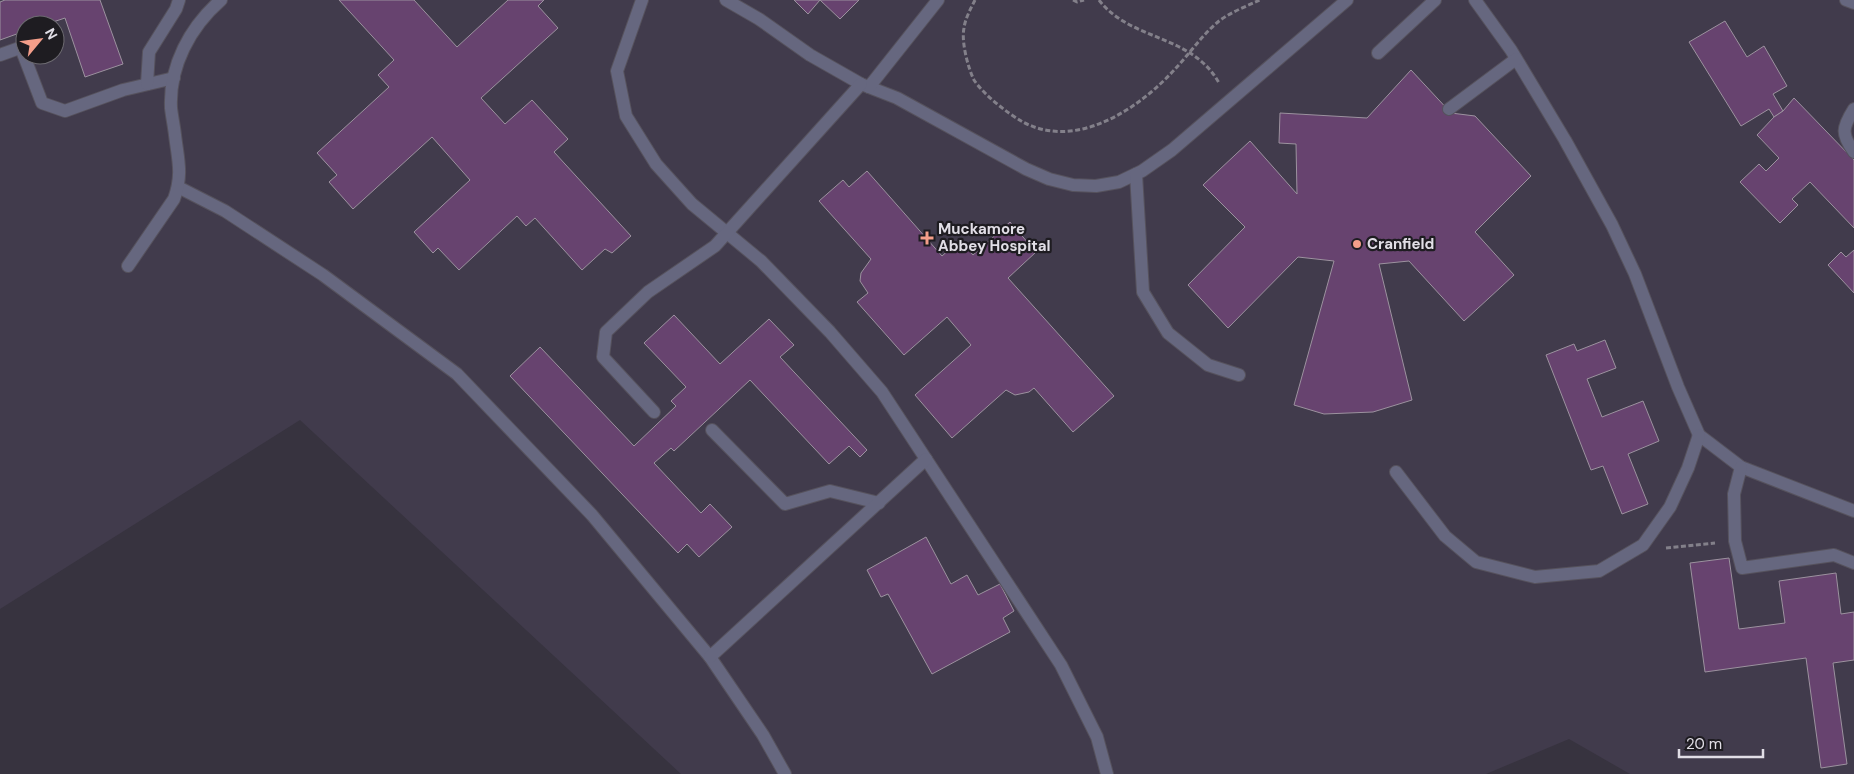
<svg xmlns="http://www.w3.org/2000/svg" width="1854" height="774" font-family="'DM Sans',sans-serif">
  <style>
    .built { fill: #413b4c; fill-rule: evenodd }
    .building { fill: #67436f; stroke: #9c929f }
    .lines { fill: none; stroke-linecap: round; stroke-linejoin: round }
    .service-casing { stroke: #56525d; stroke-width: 14 }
    .path { stroke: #83808a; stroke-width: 3; stroke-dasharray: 5 2.5; stroke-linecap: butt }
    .service { stroke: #66677f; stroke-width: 12 }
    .poi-dot { fill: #f49e8a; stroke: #1e1c21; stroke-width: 2 }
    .labels { text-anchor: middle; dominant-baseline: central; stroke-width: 4.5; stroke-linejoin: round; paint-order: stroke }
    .poi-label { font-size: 15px; font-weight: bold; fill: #e1dee6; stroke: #1e1c21; text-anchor: start }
  </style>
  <rect width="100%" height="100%" fill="#37333f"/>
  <!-- built -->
  <path class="built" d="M0 0H1854V774H1630L1569 739 1486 774H681L300 420 0 609ZM25 25H55V55H25Z"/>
  <!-- building -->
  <g class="building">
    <polygon points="5,0 100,0 123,64 85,77 65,18 44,25 25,25 25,31 0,40 0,2"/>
    <polygon points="339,0 414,0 457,47 508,0 544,0 538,6 558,28 481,98 505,124 532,100 568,139 554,152 631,236 612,253 605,249 582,270 535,218 526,226 517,216 459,270 438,248 433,253 414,232 470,180 432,137 353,209 329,182 337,175 317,153 389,87 378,75 394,60"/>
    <polygon points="794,0 859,0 840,19 820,0 808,14"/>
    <polygon points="1725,21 1747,57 1764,46 1787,86 1773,94 1783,111 1774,117 1769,109 1741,126 1689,42"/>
    <polygon points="1411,70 1451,113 1475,116 1531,176 1475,232 1514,275 1464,321 1409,261 1379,264 1412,400 1373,412 1324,414 1294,405 1334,261 1298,257 1228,328 1188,285 1245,227 1203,185 1250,141 1297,194 1296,144 1279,143 1280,113 1367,118"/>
    <polygon points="1794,98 1854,160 1854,228 1810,182 1792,199 1798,205 1780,223 1740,182 1759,164 1766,171 1779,158 1757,135 1774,117 1783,111"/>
    <polygon points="867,171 942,256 960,240 973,255 1010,222 1036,252 1008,278 1114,396 1073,432 1034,388 1029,392 1015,395 1006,390 952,438 915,395 971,345 947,317 904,355 857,302 868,293 860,281 861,273 871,259 819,201 843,180 849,187"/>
    <polygon points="1854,250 1854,293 1828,265 1841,252 1846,257"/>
    <polygon points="674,315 720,364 769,319 794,345 780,357 867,450 860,457 849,446 829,464 750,380 674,451 671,448 654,463 701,513 710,504 732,527 699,557 687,544 678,553 510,376 540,347 634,446 676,406 671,401 686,387 644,343"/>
    <polygon points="1605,340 1616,368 1587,379 1602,417 1643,401 1659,441 1628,454 1648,504 1622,514 1603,466 1591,470 1546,355 1574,344 1577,351"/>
    <polygon points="926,537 951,584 967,575 978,595 1000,584 1014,611 1003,618 1010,632 932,674 888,594 881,597 867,570"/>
    <polygon points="1729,558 1739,629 1785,623 1779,581 1836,573 1841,614 1854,612 1854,660 1833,663 1847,764 1821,768 1806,658 1705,672 1690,563"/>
  </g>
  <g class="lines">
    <!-- service casing -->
    <g class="service-casing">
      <g id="service">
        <polyline points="642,0 617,71 626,116 656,164 692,204 761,261 830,332 882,392 1061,665 1097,737 1107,774"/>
        <polyline points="726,0 759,19 810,55 861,84 897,98 1026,169 1049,179 1073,185 1096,186 1119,182 1142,171 1172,150 1347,0"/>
        <polyline points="1475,0 1511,50 1565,140 1612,225 1635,274 1678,387 1699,435 1741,467 1854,511"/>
        <polyline points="1846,0 1854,3"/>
        <polyline points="21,48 42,103 65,111 123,90 174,78"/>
        <polyline points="1378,53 1435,0"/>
        <polyline points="0,55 25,46"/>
        <polyline points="147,84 149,52 176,9 179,0"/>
        <polyline points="869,87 938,0"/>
        <polyline points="1449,109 1516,59"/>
        <path d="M1854 109C1842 128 1841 134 1854 152"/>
        <polyline points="1136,174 1143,292 1168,333 1208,365 1239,375"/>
        <polyline points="178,187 225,211 323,275 457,374 592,515 710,657 763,735 785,774"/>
        <path d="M128 266 174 199C183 174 178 160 175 135 174 126 172 117 171 108 169 66 190 27 221 0"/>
        <polyline points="654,412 603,357 606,332 648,292 715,246 861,84"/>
        <polyline points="712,430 785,504 830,491 879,503"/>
        <polyline points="1741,467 1734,494 1735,541 1742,568 1834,555 1854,563"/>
        <polyline points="1396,472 1445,536 1476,562 1535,577 1599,571 1643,545 1670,507 1688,468 1699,435"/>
        <polyline points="710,657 926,459"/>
      </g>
    </g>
    <!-- path -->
    <g class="path">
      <path d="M975 0C971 8 965 19 964 28 961 41 968 68 974 80 984 95 1007 113 1023 122 1077 151 1140 108 1176 68 1190 53 1203 34 1219 21 1231 12 1247 6 1260 0"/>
      <polyline points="1073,0 1077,2 1084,0"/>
      <path d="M1099 0C1130 41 1192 34 1219 83"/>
      <polyline points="1666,548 1715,543"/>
    </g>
    <!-- service -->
    <use href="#service" class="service"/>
  </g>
  <!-- markers -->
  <g class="poi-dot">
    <path d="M924.5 230.5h5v5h5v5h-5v5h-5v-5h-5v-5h5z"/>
    <circle cx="1357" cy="244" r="5"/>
  </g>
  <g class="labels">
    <!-- poi labels -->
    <g class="poi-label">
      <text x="938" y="229">Muckamore<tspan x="938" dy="17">Abbey Hospital</tspan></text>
      <text x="1367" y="244">Cranfield</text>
    </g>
  </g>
  <!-- north arrow -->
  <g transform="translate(40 40) rotate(61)"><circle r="24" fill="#1e1c21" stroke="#6c6a70"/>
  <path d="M0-4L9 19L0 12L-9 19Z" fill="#f49e8a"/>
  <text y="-8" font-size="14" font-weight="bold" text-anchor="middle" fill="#e1dee6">N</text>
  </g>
  <!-- scale -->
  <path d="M1679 749v8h84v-8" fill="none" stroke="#e1dee6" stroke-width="2.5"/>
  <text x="1686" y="749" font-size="15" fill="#e1dee6" stroke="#1e1c21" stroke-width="4" paint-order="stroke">20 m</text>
</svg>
